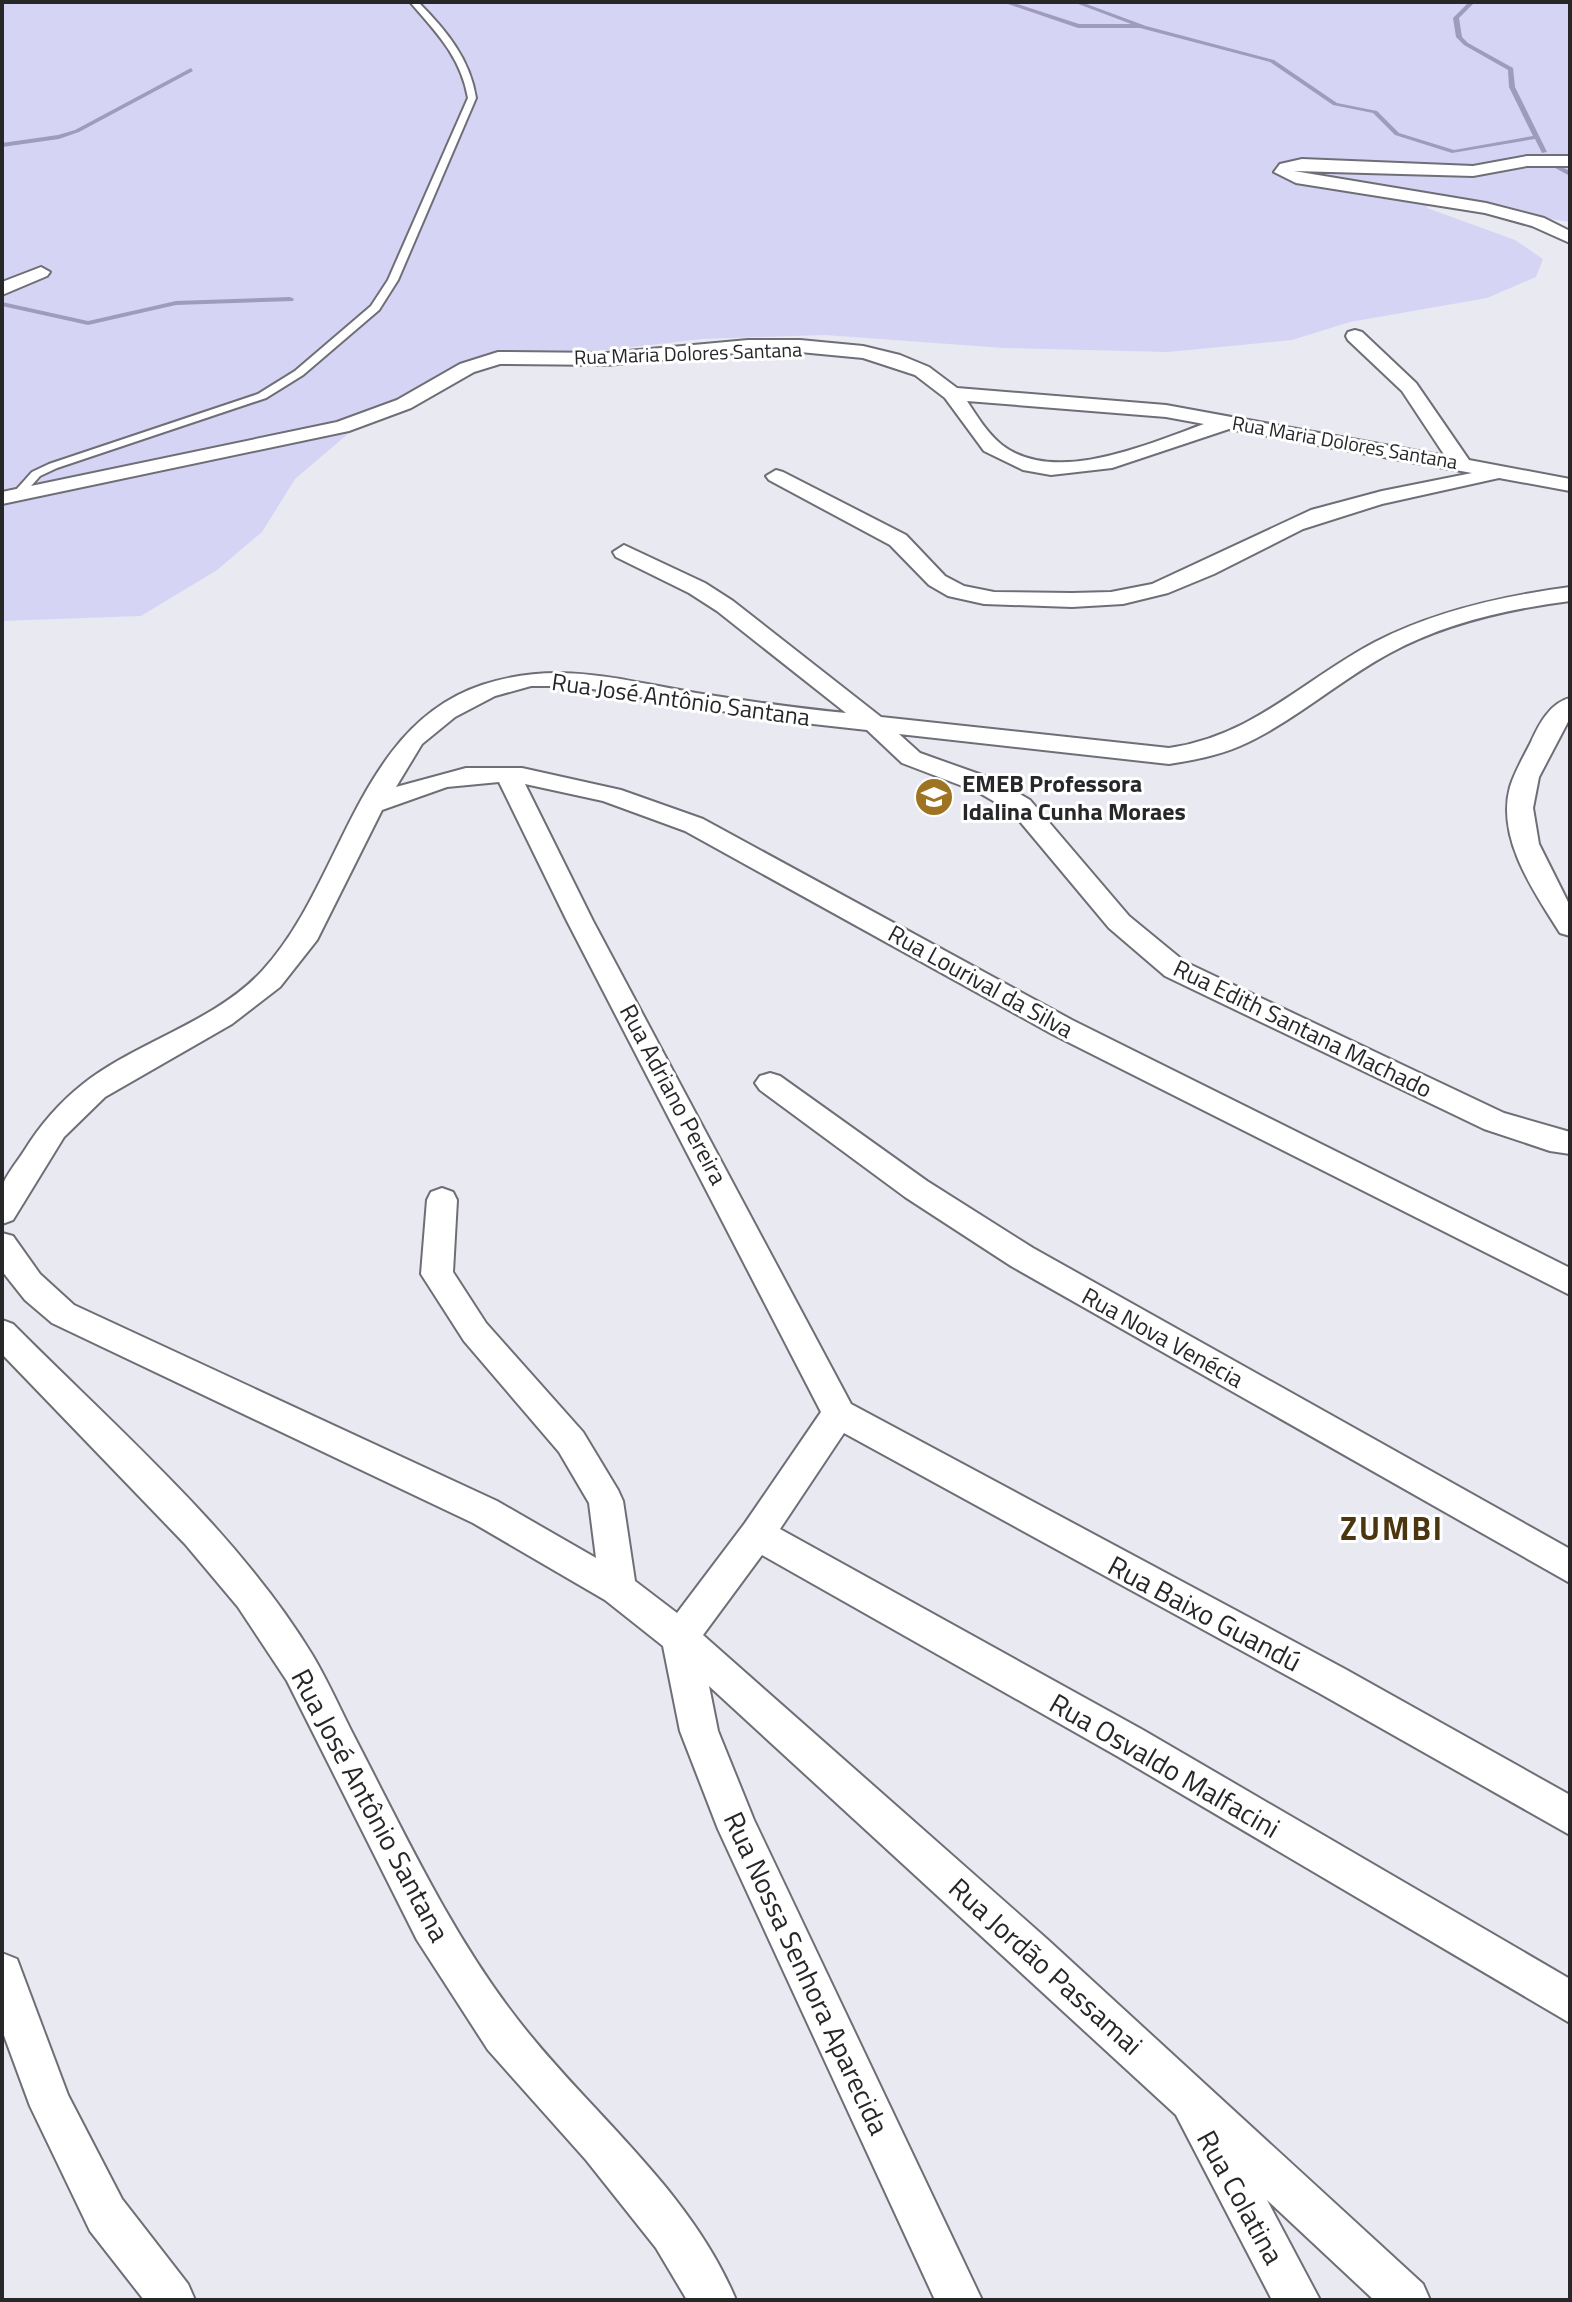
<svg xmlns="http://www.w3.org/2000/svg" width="1572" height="2302" font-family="'Titillium Web',sans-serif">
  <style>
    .green { fill: #d6d4f5 }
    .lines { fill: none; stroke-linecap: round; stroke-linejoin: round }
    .stream { fill: #9e9bbc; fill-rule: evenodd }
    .lane-casing { stroke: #6e6e76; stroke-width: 4 }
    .street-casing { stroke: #6e6e76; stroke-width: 4 }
    .lane { fill: #fff; fill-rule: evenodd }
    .street { fill: #fff; fill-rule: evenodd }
    .labels { text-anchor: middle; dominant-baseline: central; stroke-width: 6; stroke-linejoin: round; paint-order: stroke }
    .far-street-label { font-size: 20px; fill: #27272a; stroke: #fff }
    .street-label { font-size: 24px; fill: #27272a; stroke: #fff }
    .poi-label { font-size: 24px; font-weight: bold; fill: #27272a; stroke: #fff; text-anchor: start }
    .near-street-label { font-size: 28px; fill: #27272a; stroke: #fff }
    .district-label { font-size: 32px; font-weight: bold; letter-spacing: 2px; fill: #4b3610; stroke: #fff }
  </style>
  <rect width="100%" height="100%" fill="#e9e9f2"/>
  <!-- green -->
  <polygon class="green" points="2,2 1570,2 1570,222 1429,201 1427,208 1515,240 1543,259 1536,277 1487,298 1350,322 1292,340 1168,352 1004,348 824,335 702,339 607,350 491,353 407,406 349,433 295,479 262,532 217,570 141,616 2,621"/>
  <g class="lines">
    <!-- stream -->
    <g class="stream">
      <polygon points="1002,2 1011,2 1079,24 1131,24 1073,2 1081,2 1146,26 1274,60 1337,103 1377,111 1399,133 1454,150 1533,136 1509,87 1508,70 1464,45 1456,37 1453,18 1469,2 1475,2 1459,18 1462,37 1468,43 1513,68 1515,87 1547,152 1542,153 1535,139 1452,153 1395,135 1373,113 1333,105 1270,62 1140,28 1078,28"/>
      <polygon points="191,68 193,71 79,132 59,139 2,147 2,143 58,135 75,130"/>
      <polygon points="1546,161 1550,161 1570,171 1570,176 1546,163"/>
      <polygon points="290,297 294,299 293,301 176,305 88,325 2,306 2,302 88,321 176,301"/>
    </g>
    <!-- lane casing -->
    <g class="lane-casing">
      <path id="lane" d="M410 2H418C446 30 470 59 476 98L398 280 379 310 303 375 266 398 57 468 40 476 23 495H15V491L32 472 49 464 258 394 295 371 371 306 388 280 468 98C461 57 436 32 410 2Z"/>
    </g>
    <!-- street casing -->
    <g class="street-casing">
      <g id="street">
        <polygon points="1527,156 1570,156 1570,166 1527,166 1473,176 1294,171 1486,203 1544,218 1570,231 1570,243 1532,226 1485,213 1296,183 1274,172 1280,164 1302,159 1473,166"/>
        <polygon points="41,267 50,272 47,276 2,295 2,282"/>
        <path d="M1355 330 1362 332 1416 383 1469 460 1570 479V491L1499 478 1382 504 1303 529 1214 574 1168 593 1123 604 1072 607 984 604 948 596 929 585 890 545 769 480 766 476 776 470 783 472 906 535 945 576 964 586 994 592 1072 593 1111 592 1152 584 1311 510 1382 491 1472 473 1229 429 1112 468 1051 475 1023 470 984 451 945 398 915 375 863 358 800 352H748L606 365 500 364 474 372 411 408 349 431 2 504V492L337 422 397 400 460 364 498 352 606 353 748 340H800L863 346 900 355 929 367 957 388 1166 405 1445 456 1402 391 1348 340 1346 336 1348 332ZM967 401 1166 417 1204 424C1148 444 1055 486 1002 445 987 433 977 416 967 401Z"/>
        <path d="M624 545 705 583 733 601 881 717 1169 748C1253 736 1303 680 1375 642 1435 611 1503 596 1570 587V601C1508 609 1445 623 1390 653 1338 681 1294 722 1240 746 1217 756 1193 760 1169 764L899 734 920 753 996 780 1030 800 1129 916 1185 962 1504 1113 1570 1132V1154L1550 1151 1484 1129 1165 976 1109 928 1012 812 978 792 902 763 867 730 768 719 575 686H531L495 696 455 717 422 744 396 787 466 768H522L621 790 703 819 1072 1020 1570 1268V1295L1052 1034 685 831 603 801 525 784 593 921 851 1404 1345 1669 1570 1795V1835L1319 1693 844 1433 780 1529 1143 1730 1570 1979V2023L1117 1756 762 1555 703 1635 1047 1939 1423 2284 1430 2300H1374L1267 2200 1320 2300H1272L1176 2115 709 1686 718 1731 754 1820 982 2300H935L718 1829 680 1731 663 1646 605 1600 473 1523 52 1323 25 1300 2 1271V1233L13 1236 40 1274 74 1305 497 1501 596 1558 589 1503 559 1452 464 1341 421 1274 427 1200 431 1192 442 1188 453 1192 457 1200 453 1272 486 1323 583 1432 618 1490 623 1501 635 1581 677 1613 745 1523 821 1412 567 921 499 782 447 787 382 810 317 940 280 987 232 1024 105 1097 64 1137 13 1220 2 1224C2 1213 0 1198 2 1187 5 1176 17 1162 24 1151 40 1125 59 1103 83 1084 136 1042 215 1022 262 971 343 884 356 727 482 685 558 660 620 680 696 693 746 701 796 708 846 713L717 611 689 593 616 557 613 552Z"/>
        <path d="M1570 698V718L1539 777 1533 808 1539 844 1570 906V936L1560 933C1534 892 1496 838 1510 787 1515 771 1524 756 1531 742 1539 724 1550 703 1570 698Z"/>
        <polygon points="770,1073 780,1076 927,1181 1033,1248 1570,1549 1570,1583 1011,1266 905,1197 760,1090 755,1083 760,1076"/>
        <path d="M2 1320 13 1324C115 1427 238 1532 313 1656 329 1683 341 1711 355 1738 405 1834 451 1934 518 2020 590 2113 690 2189 736 2300H687L656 2248 586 2160 488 2050 417 1940 287 1681 238 1607 185 1544 2 1354Z"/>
        <polygon points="2,1953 17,1959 68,2095 122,2199 188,2284 195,2300 144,2300 90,2231 30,2106 2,2030"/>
      </g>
    </g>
    <!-- lane -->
    <use href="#lane" class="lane"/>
    <!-- street -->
    <use href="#street" class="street"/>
  </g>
  <!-- icons -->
  <defs>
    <g id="school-disc" transform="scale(2)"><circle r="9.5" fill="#9e7322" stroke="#fff"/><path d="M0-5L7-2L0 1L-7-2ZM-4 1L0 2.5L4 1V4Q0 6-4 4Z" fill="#fff"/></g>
  </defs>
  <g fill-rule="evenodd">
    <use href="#school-disc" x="934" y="797"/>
  </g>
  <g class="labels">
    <!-- far-street labels -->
    <g class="far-street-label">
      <text transform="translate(688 353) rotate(-2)">Rua Maria Dolores Santana</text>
      <text transform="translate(1345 442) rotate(10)">Rua Maria Dolores Santana</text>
    </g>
    <!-- street labels -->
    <g class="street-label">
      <text transform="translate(681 699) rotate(8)">Rua José Antônio Santana</text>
      <text transform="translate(981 981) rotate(29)">Rua Lourival da Silva</text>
      <text transform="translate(1303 1028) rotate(26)">Rua Edith Santana Machado</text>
      <text transform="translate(674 1094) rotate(62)">Rua Adriano Pereira</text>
      <text transform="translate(1163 1337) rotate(29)">Rua Nova Venécia</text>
    </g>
    <!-- poi labels -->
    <g class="poi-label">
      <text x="962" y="783">EMEB Professora<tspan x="962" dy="28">Idalina Cunha Moraes</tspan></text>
    </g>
    <!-- near-street labels -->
    <g class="near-street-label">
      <text transform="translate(1205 1613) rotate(28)">Rua Baixo Guandú</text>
      <text transform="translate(1165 1765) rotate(30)">Rua Osvaldo Malfacini</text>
      <text transform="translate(371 1805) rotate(62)">Rua José Antônio Santana</text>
      <text transform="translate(1046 1966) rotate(42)">Rua Jordão Passamai</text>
      <text transform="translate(807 1973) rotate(65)">Rua Nossa Senhora Aparecida</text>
      <text transform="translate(1241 2197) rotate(61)">Rua Colatina</text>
    </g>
    <!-- district labels -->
    <g class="district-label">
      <text x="1392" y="1528">ZUMBI</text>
    </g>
  </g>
  <!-- border -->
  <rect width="1572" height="2302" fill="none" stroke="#27272a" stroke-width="8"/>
</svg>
